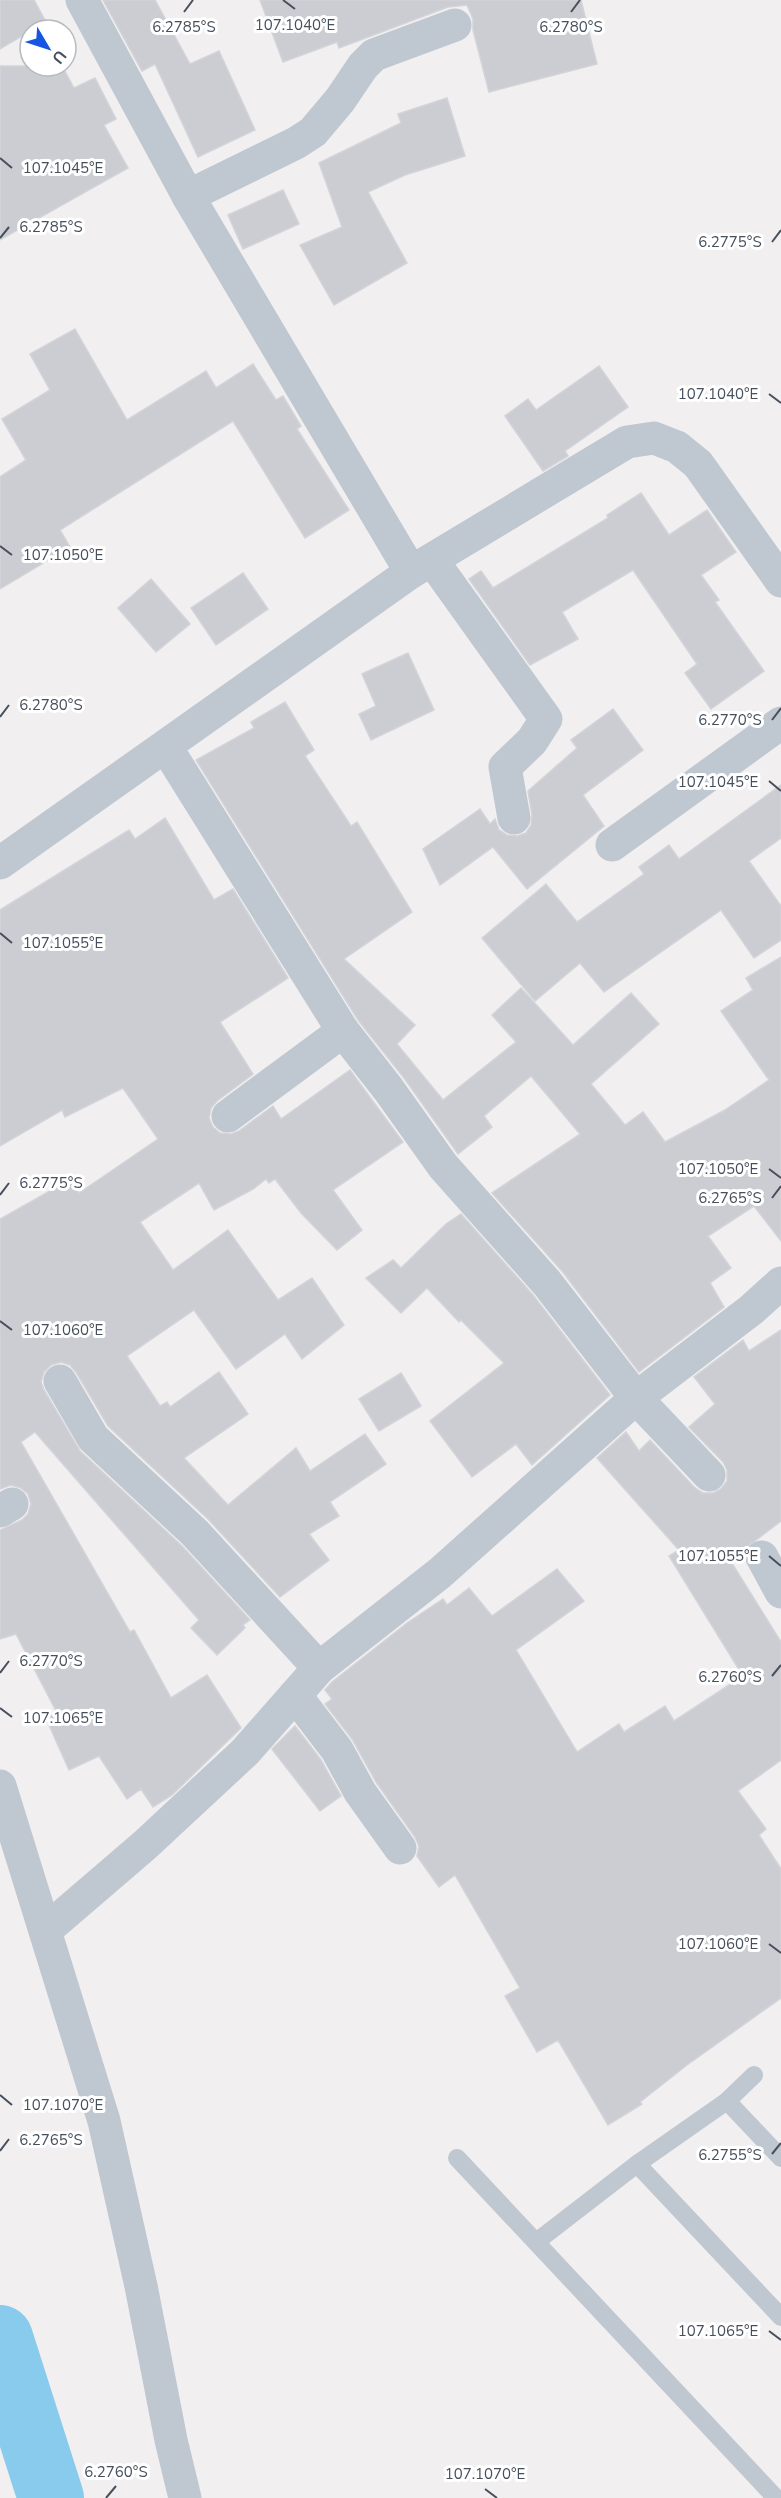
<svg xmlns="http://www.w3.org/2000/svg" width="781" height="2498" font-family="'Nunito Sans',sans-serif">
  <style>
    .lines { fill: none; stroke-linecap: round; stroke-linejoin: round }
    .river { stroke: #89cbed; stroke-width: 66 }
    .building { fill: #cbcdd3; stroke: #d3d4da; stroke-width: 1.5 }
    .lane { stroke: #bfc7d1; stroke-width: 18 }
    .street { stroke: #bfc7d1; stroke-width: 33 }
    .ticks { fill: none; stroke: #464f5c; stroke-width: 2 }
    .ticks-label { font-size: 15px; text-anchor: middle; fill: #464f5c; stroke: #fff; stroke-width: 6; stroke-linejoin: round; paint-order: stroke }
  </style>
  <rect width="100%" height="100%" fill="#f1efef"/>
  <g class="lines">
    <!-- river -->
    <polyline class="river" points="0,2338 51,2498"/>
  </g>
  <!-- building -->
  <g class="building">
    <polygon points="0,0 34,0 46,22 0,49"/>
    <polygon points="103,0 155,0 190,64 219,51 255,130 198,157 155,64 142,71"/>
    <polygon points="260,0 581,0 597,64 489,92 473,30 473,19 467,5 448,7 339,48 337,42 283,62"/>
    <polygon points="0,66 62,66 74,88 95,78 116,119 104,125 128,168 0,240"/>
    <polygon points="447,98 465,156 405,175 368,192 407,263 334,305 300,245 342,227 319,163 401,123 398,114"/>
    <polygon points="283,190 299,224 243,249 228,215"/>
    <polygon points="75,329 127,420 206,371 216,388 253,364 276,400 283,396 301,426 297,429 349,510 305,538 233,421 60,530 70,547 0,589 0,477 26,460 2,419 50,390 30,354"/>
    <polygon points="599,366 628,407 565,451 568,456 543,471 505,416 528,399 536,410"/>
    <polygon points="641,493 669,535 707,510 736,552 701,575 719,600 715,602 764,671 711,709 685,673 697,664 633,570 562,612 578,639 530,665 469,579 481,571 493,588 608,518 607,515"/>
    <polygon points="243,573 268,609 216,645 191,608"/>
    <polygon points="151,579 190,624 156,652 118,608"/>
    <polygon points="408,653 434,710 371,740 359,714 376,706 362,674"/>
    <polygon points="285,702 314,750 305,756 351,826 357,822 412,912 344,959 415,1025 397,1044 443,1100 516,1042 492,1015 521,988 573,1045 631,993 659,1024 591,1084 625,1125 643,1112 665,1142 725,1110 769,1080 721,1011 753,990 746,978 781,957 781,1241 754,1206 708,1236 731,1268 710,1283 724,1307 639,1372 562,1271 492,1193 580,1134 531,1076 484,1116 492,1127 458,1154 404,1078 358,1020 196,760 254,728 251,722"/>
    <polygon points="613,709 643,750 583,795 604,826 527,889 493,847 440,885 423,849 480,809 490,824 495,819 499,830 507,835 517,836 526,833 531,825 532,815 528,791 577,748 571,740"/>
    <polygon points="781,785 781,838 749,861 781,906 781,940 754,958 721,910 604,992 580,963 535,1001 482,938 546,884 577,922 644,874 639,867 669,845 679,859"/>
    <polygon points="165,818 214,900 233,889 288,978 220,1022 253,1074 217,1101 211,1108 209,1118 213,1127 220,1133 231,1134 239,1131 273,1106 281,1119 350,1070 403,1142 333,1190 362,1230 337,1250 301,1213 275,1179 269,1183 266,1179 253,1189 214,1210 199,1183 140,1222 173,1270 228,1230 278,1300 312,1278 344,1325 302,1359 285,1334 236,1369 194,1310 127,1356 160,1406 167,1402 170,1407 219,1372 248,1414 184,1458 228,1505 296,1448 310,1471 365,1434 386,1464 330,1502 339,1516 309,1534 329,1560 280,1597 208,1519 108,1426 76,1372 70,1365 61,1362 51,1365 44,1372 41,1382 44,1390 80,1451 182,1546 250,1620 243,1625 245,1628 217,1655 191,1628 199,1620 35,1432 21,1442 130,1632 134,1630 171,1698 207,1675 241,1728 172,1795 153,1807 141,1789 127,1799 99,1756 69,1770 45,1716 56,1711 16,1634 0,1639 0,1530 22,1520 28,1514 31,1504 28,1494 21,1488 11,1485 0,1489 0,1219 71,1179 79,1193 158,1139 123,1088 65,1117 62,1110 0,1146 0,910 129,830 135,839"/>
    <polygon points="461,1214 533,1295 610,1395 532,1465 516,1444 472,1477 430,1421 504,1363 461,1320 459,1322 427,1288 401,1313 366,1278 393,1260 401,1268 446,1224"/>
    <polygon points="781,1330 781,1521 730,1560 781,1642 781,1760 738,1791 766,1829 759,1835 781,1869 781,1998 687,2065 640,2102 642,2104 608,2125 558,2040 537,2052 505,1996 520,1988 455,1875 439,1887 417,1856 419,1846 415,1837 376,1782 352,1739 325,1704 332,1699 325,1690 332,1682 407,1623 443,1599 447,1605 469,1588 492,1616 557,1569 584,1601 516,1650 577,1752 619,1724 624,1732 665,1706 674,1721 743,1676 669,1556 679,1550 597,1458 626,1432 639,1451 650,1440 695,1488 703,1493 713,1493 721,1489 727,1481 727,1470 723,1462 689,1427 715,1404 694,1377 743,1340 749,1351"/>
    <polygon points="401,1373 421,1406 379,1431 359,1399"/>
    <polygon points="295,1726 321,1760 341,1796 320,1811 272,1749"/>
  </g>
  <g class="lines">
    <!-- lane -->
    <g class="lane">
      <polyline points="727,2101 781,2158"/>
      <polyline points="457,2158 776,2498"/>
      <polyline points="637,2164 781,2317"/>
      <polyline points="536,2242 637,2164 727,2101 754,2075"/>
    </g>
    <!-- street -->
    <g class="street">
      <polyline points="82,0 188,196 411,572"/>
      <polyline points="188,196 296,143 313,132 340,100 363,66 374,55 455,25"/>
      <polyline points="432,560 546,719 532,741 505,767 514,818"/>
      <polyline points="166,747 343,1031 389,1090 443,1166 547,1283 636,1398 709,1475"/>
      <polyline points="612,845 781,723"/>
      <polyline points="0,863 411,572 627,442 654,438 677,447 698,464 781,581"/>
      <polyline points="228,1116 343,1031"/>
      <polyline points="60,1381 93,1438 195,1533 319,1668"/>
      <polyline points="0,1511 12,1504"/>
      <polyline points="762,1557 781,1592"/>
      <polyline points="295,1695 337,1750 360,1792 400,1848"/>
      <polyline points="0,1786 104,2121 141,2286 171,2440 185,2498"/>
      <polyline points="46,1930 145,1845 245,1752 319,1668 440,1573 636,1398 751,1310 781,1283"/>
    </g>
  </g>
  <!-- ticks -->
  <path class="ticks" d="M283 0 295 9M184 12 193 0M571 12 580 0M0 158 12 168M0 238 9 227M772 242 781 230M769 394 781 403M0 546 12 555M0 717 9 705M772 720 781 708M769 781 781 791M0 933 12 943M769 1169 781 1178M0 1195 9 1183M772 1198 781 1186M0 1321 12 1330M769 1556 781 1566M0 1673 9 1661M772 1676 781 1665M0 1708 12 1717M769 1944 781 1953M0 2095 12 2105M0 2151 9 2139M772 2154 781 2143M769 2331 781 2340M485 2489 497 2498M106 2498 116 2486"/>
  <g class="ticks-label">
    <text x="295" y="30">107.1040°E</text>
    <text x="184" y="32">6.2785°S</text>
    <text x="571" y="32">6.2780°S</text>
    <text x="63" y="173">107.1045°E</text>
    <text x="51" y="232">6.2785°S</text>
    <text x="730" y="247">6.2775°S</text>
    <text x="718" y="399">107.1040°E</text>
    <text x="63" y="560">107.1050°E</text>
    <text x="51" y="710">6.2780°S</text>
    <text x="730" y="725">6.2770°S</text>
    <text x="718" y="787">107.1045°E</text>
    <text x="63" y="948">107.1055°E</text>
    <text x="718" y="1174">107.1050°E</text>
    <text x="51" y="1188">6.2775°S</text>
    <text x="730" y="1203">6.2765°S</text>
    <text x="63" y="1335">107.1060°E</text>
    <text x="718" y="1561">107.1055°E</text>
    <text x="51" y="1666">6.2770°S</text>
    <text x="730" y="1682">6.2760°S</text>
    <text x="63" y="1723">107.1065°E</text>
    <text x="718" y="1949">107.1060°E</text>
    <text x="63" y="2110">107.1070°E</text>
    <text x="51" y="2145">6.2765°S</text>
    <text x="730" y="2160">6.2755°S</text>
    <text x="718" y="2336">107.1065°E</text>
    <text x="116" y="2477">6.2760°S</text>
    <text x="485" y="2479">107.1070°E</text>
  </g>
  <!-- north arrow -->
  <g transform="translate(48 48) rotate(129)"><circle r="28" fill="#ffffff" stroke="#b5b9be" stroke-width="1.5"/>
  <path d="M0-4.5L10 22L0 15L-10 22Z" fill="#1655e4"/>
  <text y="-9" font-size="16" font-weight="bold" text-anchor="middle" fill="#464f5c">U</text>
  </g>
</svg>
